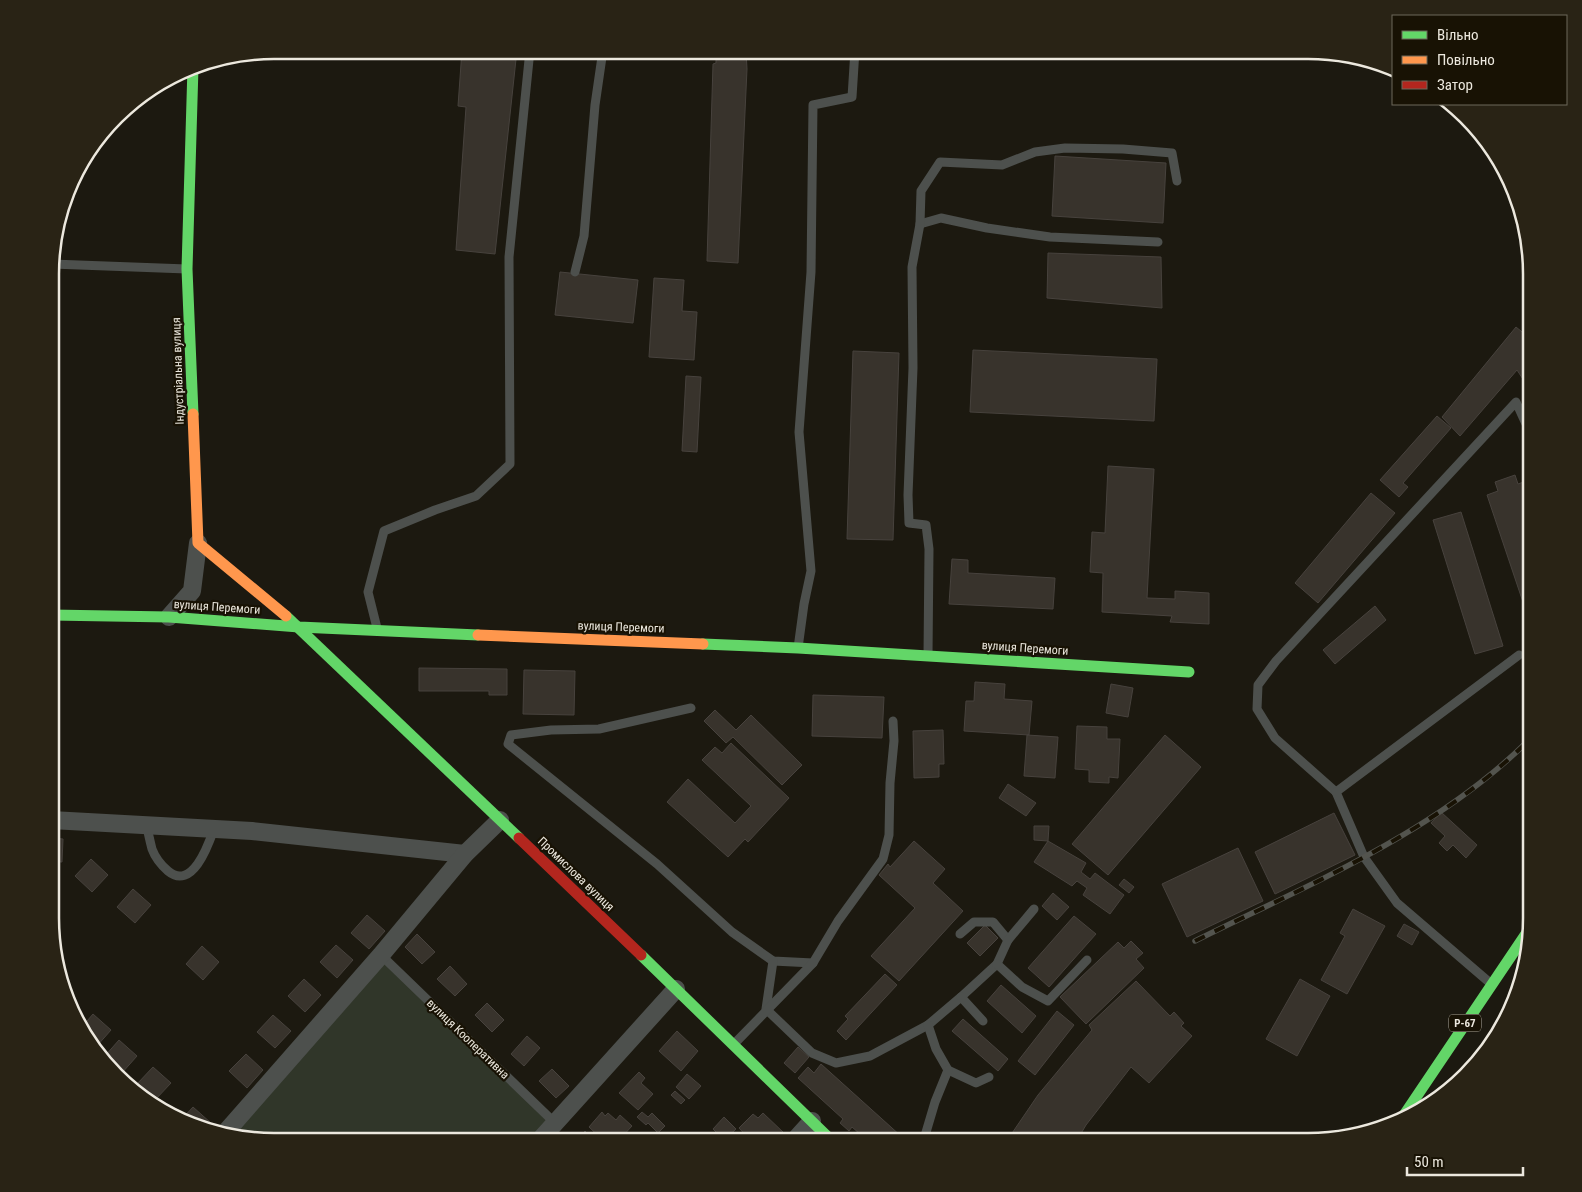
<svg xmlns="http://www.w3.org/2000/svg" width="1582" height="1192" font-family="'Roboto Condensed',sans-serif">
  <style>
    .green { fill: #303629 }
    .building { fill: #38332c; stroke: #47423d }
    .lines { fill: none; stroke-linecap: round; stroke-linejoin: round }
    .lane { stroke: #4d504d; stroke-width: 9 }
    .street { stroke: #4d504d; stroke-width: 18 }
    .fast { stroke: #63d668; stroke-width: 11 }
    .slow { stroke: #ff974d; stroke-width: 11 }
    .jam { stroke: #b3261e; stroke-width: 11 }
    .rail-casing { stroke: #53544e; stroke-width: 5.5 }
    .rail { stroke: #181204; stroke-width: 4; stroke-dasharray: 11; stroke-linecap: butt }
    .labels { text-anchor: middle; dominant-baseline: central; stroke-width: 4.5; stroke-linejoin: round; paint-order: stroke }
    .shield { fill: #181204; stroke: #aca89d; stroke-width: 1 }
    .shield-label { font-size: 11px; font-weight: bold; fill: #ece8de }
    .street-label { font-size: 12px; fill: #ece8de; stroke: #181204 }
    .rim { fill: none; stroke: #ece8de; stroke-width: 2.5 }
  </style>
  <rect width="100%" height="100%" fill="#1c1910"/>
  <!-- green -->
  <polygon class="green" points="381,955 555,1123 538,1142 259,1142 225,1133"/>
  <!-- building -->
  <g class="building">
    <polygon points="462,50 517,50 495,254 456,250 466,107 458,106"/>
    <polygon points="716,51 746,51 747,69 738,263 707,261 713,64 716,63"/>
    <polygon points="1055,156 1166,163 1163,223 1052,216"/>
    <polygon points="1048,253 1161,257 1162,308 1047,298"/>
    <polygon points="560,272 638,280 633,323 555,315"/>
    <polygon points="654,278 684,280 682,311 697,312 694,360 649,357"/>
    <polygon points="1516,327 1532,340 1532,393 1517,370 1460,436 1442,417"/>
    <polygon points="973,350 1157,359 1154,421 970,412"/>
    <polygon points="853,351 899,353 893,540 847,539"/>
    <polygon points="686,376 701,377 697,452 682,451"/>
    <polygon points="1437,416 1451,428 1403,483 1408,487 1399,497 1380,480"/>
    <polygon points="1108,466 1154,469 1147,598 1175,599 1175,591 1209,593 1209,624 1170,622 1172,616 1102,612 1103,573 1090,572 1092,532 1105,533"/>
    <polygon points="1515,475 1518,484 1532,479 1532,629 1487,495 1498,491 1495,482"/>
    <polygon points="1371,493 1395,513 1318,603 1295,583"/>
    <polygon points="1461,512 1503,646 1475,654 1433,520"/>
    <polygon points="952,559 968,560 968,573 1055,578 1053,609 949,604"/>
    <polygon points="1375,606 1386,620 1335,664 1323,650"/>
    <polygon points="419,668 507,669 507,695 489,695 489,691 419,691"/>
    <polygon points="524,670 575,671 574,715 523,714"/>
    <polygon points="975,682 1005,684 1004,699 1032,701 1029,735 964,731 966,701 974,701"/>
    <polygon points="1111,684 1133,688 1128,717 1106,713"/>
    <polygon points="813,695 884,697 882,738 812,736"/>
    <polygon points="715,710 736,730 751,715 802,765 782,785 733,737 726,743 704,721"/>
    <polygon points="1077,726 1107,727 1107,739 1120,739 1118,778 1109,777 1109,783 1089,782 1089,770 1075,769"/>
    <polygon points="943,730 944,764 939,764 939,777 914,778 913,731"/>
    <polygon points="1027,735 1058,737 1055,778 1024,776"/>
    <polygon points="1165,735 1201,767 1108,875 1072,844"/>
    <polygon points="731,743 789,798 748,842 745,839 728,857 667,802 688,779 735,823 751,806 702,760 715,747 722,753"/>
    <polygon points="1008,784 1036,803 1026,816 999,798"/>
    <polygon points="1441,812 1477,845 1466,858 1453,845 1447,851 1439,843 1445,836 1431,823"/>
    <polygon points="1334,813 1355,855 1275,894 1255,852"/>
    <polygon points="1034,826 1049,826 1048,841 1034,840"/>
    <polygon points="51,838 63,839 62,862 51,861"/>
    <polygon points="914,841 945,869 933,883 963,911 899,981 871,956 915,908 879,875 888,864 890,867"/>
    <polygon points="1048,841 1086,863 1081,872 1090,879 1095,873 1124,895 1110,914 1083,895 1087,888 1077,881 1072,886 1034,862"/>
    <polygon points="1238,848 1263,901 1187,937 1162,884"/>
    <polygon points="91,859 108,875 92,892 75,876"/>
    <polygon points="1124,879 1134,887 1129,893 1119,885"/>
    <polygon points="133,889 151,905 135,923 117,907"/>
    <polygon points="1053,893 1069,907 1057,920 1042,906"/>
    <polygon points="1353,909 1385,926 1347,994 1321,980 1345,936 1340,933"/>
    <polygon points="367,915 385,931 369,949 351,933"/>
    <polygon points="1074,916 1096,934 1049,987 1028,968"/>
    <polygon points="1404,924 1419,932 1412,945 1397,936"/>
    <polygon points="985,925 998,938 980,956 967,943"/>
    <polygon points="417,934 435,952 422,964 405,947"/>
    <polygon points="1131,941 1143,953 1136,959 1144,968 1086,1024 1060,997 1118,942 1124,948"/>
    <polygon points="336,945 353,960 337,978 320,962"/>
    <polygon points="202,946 219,962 203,980 186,964"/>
    <polygon points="450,966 467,984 455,996 437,979"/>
    <polygon points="885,974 897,985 846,1040 837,1031 848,1019 845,1016"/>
    <polygon points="304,979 321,995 305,1012 288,996"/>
    <polygon points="1300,979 1330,996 1297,1056 1266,1039"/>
    <polygon points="1136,981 1170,1016 1174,1012 1184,1023 1181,1026 1192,1036 1149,1083 1131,1067 1086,1125 1076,1142 1006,1142 1038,1095 1092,1030 1089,1025"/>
    <polygon points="1001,985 1036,1016 1022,1033 987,1001"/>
    <polygon points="487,1003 504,1020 492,1032 475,1015"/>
    <polygon points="1057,1011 1074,1025 1035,1075 1018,1061"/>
    <polygon points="93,1014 111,1030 96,1047 81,1028"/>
    <polygon points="273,1015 291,1031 275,1048 257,1032"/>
    <polygon points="963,1019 1008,1059 998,1071 952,1031"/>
    <polygon points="677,1031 698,1051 681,1071 659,1051"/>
    <polygon points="527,1036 540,1048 524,1066 511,1054"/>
    <polygon points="119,1040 137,1056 121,1074 104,1057"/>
    <polygon points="798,1047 809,1057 795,1073 784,1063"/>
    <polygon points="246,1054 263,1070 247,1088 229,1071"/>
    <polygon points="821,1064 902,1137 898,1142 858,1142 856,1139 860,1134 852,1127 849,1131 840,1123 843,1119 798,1078 808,1067 814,1073"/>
    <polygon points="153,1067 171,1083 155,1100 137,1084"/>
    <polygon points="552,1069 569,1086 556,1098 539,1081"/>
    <polygon points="639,1072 645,1078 641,1083 653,1094 638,1110 619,1093"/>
    <polygon points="687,1074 701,1086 689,1099 676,1087"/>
    <polygon points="675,1091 685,1100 681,1104 671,1095"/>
    <polygon points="193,1107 211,1123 205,1129 188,1125 181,1120"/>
    <polygon points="602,1112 605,1116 608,1113 616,1120 620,1115 632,1126 620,1139 623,1142 614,1142 609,1137 605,1142 589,1127"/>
    <polygon points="642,1112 648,1117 652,1113 665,1126 658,1133 648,1123 646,1125 637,1117"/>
    <polygon points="763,1113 784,1133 775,1142 750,1142 751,1141 739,1128 753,1114 758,1118"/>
    <polygon points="724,1117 736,1129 724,1140 713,1129"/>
    <polygon points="585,1131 595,1142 574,1142 572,1139 578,1133 581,1136"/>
  </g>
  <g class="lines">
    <!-- lane -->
    <g class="lane">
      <polyline points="920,224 941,218 987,228 1050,237 1158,242"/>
      <polyline points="52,264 187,269"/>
      <polyline points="575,272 584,236 595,105 603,50"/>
      <polyline points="377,628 368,592 384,531 435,510 476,496 510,464 509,257 530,50"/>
      <polyline points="798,648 804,604 811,571 799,432 811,272 813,105 852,97 855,50"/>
      <polyline points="928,655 929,549 926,525 909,523 908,495 913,368 912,267 920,224 921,191 940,162 1002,165 1035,152 1065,148 1123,149 1172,153 1177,181"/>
      <polyline points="691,708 599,729 551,730 511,735 508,744 657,864 732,932 773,961 813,963"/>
      <polyline points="1336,792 1275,738 1257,709 1258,685 1276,661 1516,402 1532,437"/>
      <path d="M147 826C148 833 150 841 152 849 155 857 161 865 168 871 192 891 208 846 214 829"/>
      <polyline points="1532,906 1527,893 1532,877"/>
      <polyline points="960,934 974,922 993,922 1008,940"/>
      <polyline points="381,955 555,1123"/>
      <polyline points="773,961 766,1009 812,1053 836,1063 870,1056 928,1025 961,997 997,964 1008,940 1034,909"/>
      <polyline points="997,964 1022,987 1048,1001 1087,960"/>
      <polyline points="1489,982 1397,903 1364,857 1336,792 1519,655"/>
      <polyline points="961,997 983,1021"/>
      <polyline points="928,1025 936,1049 948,1070 976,1083 989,1077"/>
      <polyline points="734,1044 813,963 838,921 883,859 889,835 890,783 894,741 893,721"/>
      <polyline points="924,1139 935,1102 948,1070"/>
    </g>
    <!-- street -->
    <g class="street">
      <polyline points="169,617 192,591 198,543"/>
      <polyline points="51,820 252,831 465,854"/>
      <polyline points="225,1133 381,955 465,854 500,820"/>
      <polyline points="538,1142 676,989"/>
      <polyline points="793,1142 812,1121"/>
    </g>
    <!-- fast -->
    <g class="fast">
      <polyline points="193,414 187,269 193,67"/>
      <polyline points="51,615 169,617 299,627 478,635"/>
      <polyline points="286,616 519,838"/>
      <polyline points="703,644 798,648 1189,672"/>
      <polyline points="641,955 833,1142"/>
      <polyline points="1400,1121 1532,925"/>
    </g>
    <!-- slow -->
    <g class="slow">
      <polyline points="193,414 198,543 286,616"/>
      <polyline points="478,635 703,644"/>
    </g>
    <!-- jam -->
    <polyline class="jam" points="519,838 641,955"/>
    <!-- rail casing -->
    <g class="rail-casing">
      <path id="rail" d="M1195 941C1312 883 1439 831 1532 737"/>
    </g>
    <!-- rail -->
    <use href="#rail" class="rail"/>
  </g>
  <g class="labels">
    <!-- shield labels -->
    <rect class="shield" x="1449" y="1014.5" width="32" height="17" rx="4"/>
    <g class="shield-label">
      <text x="1465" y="1023">Р-67</text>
    </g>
    <!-- street labels -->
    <g class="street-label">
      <text transform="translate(178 371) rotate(-92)">Індустріальна вулиця</text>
      <text transform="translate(217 607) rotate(4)">вулиця Перемоги</text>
      <text transform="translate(621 627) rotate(2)">вулиця Перемоги</text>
      <text transform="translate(1025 648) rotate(4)">вулиця Перемоги</text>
      <text transform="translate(576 874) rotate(44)">Промислова вулиця</text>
      <text transform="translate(468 1039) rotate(44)">вулиця Кооперативна</text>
    </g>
  </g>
  <!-- crop -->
  <path d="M0 0H1582V1192H0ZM274 59H1308A215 215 0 0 1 1523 274V918A215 215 0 0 1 1308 1133H274A215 215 0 0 1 59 918V274A215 215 0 0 1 274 59Z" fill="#292315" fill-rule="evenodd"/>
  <path class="rim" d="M274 59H1308A215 215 0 0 1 1523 274V918A215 215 0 0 1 1308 1133H274A215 215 0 0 1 59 918V274A215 215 0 0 1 274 59Z"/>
  <!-- legend -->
  <rect x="1392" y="15" width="175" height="90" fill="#181204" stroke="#6d685b"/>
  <rect x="1402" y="31" width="25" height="8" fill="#63d668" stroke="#6d685b"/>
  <text x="1437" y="40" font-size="15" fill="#ece8de">Вільно</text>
  <rect x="1402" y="56" width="25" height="8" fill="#ff974d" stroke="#6d685b"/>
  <text x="1437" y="65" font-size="15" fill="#ece8de">Повільно</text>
  <rect x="1402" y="81" width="25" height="8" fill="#b3261e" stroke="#6d685b"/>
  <text x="1437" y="90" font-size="15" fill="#ece8de">Затор</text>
  <!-- scale -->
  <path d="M1407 1167v8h116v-8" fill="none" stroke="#ece8de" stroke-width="2.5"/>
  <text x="1414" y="1167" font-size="15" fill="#ece8de" stroke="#181204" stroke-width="4" paint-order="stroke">50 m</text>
</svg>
